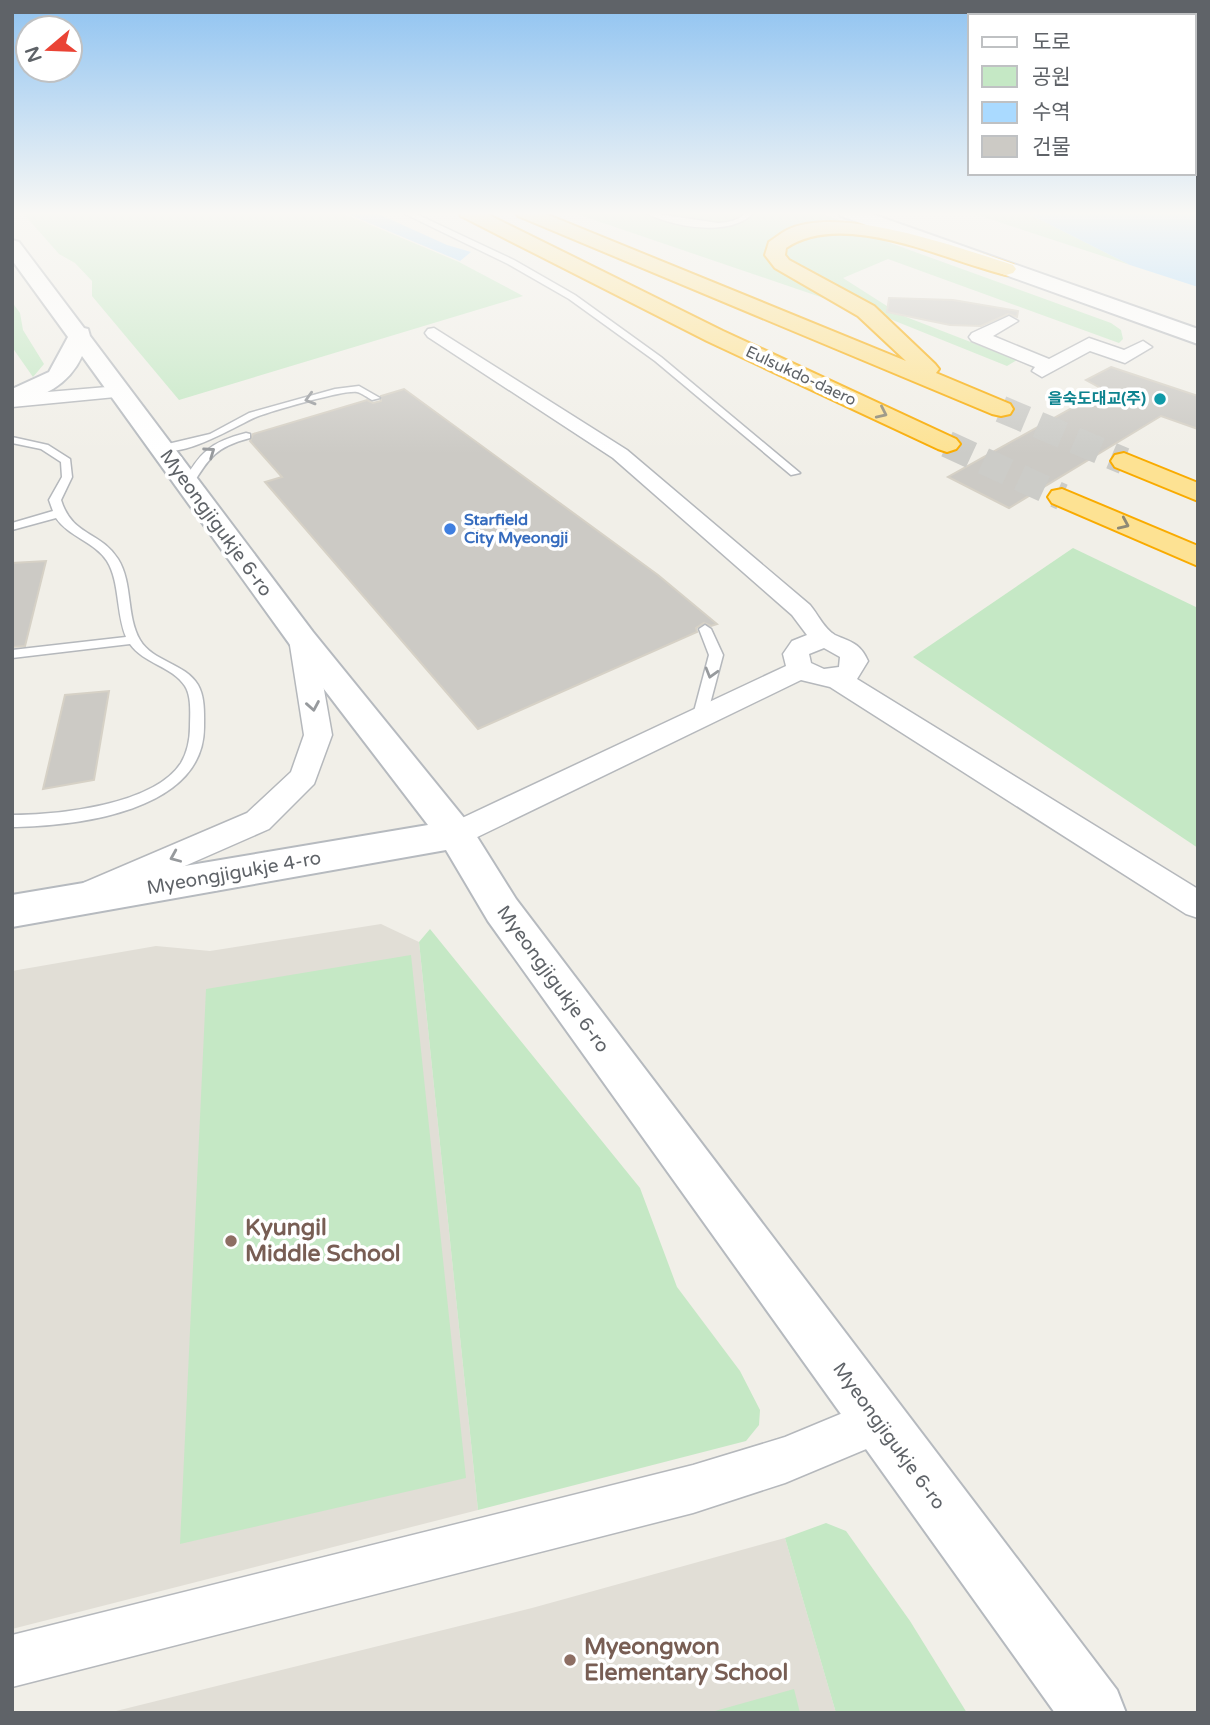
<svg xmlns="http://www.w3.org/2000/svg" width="1210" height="1725" font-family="'Varela Round','Noto Sans KR',sans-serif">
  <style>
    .education { fill: #e1ded6 }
    .green { fill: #c5e8c5 }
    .water { fill: #aadaff }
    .building { fill: #cccac5; stroke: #d6d1c6; stroke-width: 2 }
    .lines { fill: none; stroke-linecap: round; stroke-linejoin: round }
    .highway-tunnel { stroke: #ccccc8; stroke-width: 27; stroke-dasharray: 27 13; stroke-linecap: butt }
    .lane-casing { stroke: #b5b8bc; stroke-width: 3 }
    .street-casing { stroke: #b5b8bc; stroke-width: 3 }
    .secondary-casing { stroke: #b6babf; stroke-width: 4 }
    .highway-casing { stroke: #f9ab00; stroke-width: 4 }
    .lane { fill: #fff; fill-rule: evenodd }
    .street { fill: #fff; fill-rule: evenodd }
    .secondary { fill: #fff; fill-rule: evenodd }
    .highway { fill: #fde293; fill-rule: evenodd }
    .oneway { stroke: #979a9d }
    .oneway2 { stroke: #8e8975 }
    .culture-dot { fill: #0f9aa8; stroke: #fff; stroke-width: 2.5 }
    .shop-dot { fill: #3f7fe0; stroke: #fff; stroke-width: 2.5 }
    .education-dot { fill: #8d6e63; stroke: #fff; stroke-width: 2.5 }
    .labels { text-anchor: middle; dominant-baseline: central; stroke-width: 7; stroke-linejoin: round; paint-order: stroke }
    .far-street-label { font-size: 16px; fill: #5f6368; stroke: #fff }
    .far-culture-label { font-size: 16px; font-weight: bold; fill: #0d838f; stroke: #fff; text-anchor: end }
    .far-shop-label { font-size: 16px; font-weight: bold; fill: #366cbe; stroke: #fff; text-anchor: start }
    .street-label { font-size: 19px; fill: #5f6368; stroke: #fff }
    .near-education-label { font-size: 23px; font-weight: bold; fill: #785e54; stroke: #fff; text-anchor: start }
  </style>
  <rect width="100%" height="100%" fill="#f1efe8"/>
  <!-- education -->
  <g class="education">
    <polygon points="381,924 419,942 478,1510 12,1629 12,971 156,946 210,951"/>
    <polygon points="785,1538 836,1713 108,1713 532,1608"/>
  </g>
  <!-- green -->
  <g class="green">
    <polygon points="22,212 340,212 459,262 523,296 179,400 92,296 92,281 75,263 59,254"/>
    <polygon points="571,212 818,212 858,227 771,244 838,303"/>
    <polygon points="968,212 1025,212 1130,265"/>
    <polygon points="860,232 1111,323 1121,330 1123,339 1119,343 888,259 843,278 901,315 1017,360 1007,366 895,321 856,302 791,266 782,250 796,236"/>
    <polygon points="12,302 20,313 23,330 44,364 33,377 12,347"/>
    <polygon points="1073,548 1198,608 1198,848 913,657"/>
    <polygon points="430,929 640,1188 677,1287 740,1371 760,1410 759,1425 746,1441 478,1510 419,942"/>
    <polygon points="411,955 466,1478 180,1544 206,989"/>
    <polygon points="826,1523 846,1531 910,1621 967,1713 836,1713 785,1538"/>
    <polygon points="794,1689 800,1713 708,1713"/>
  </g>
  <!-- water -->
  <g class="water">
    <polygon points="343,212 374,212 447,245 471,252 460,261"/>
    <polygon points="1025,212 1198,212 1198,287 1130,265"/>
  </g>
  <!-- building -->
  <g class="building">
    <polygon points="889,298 953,300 1018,311 1017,317 1008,314 981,326 950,325 887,312"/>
    <polygon points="1111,367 1198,396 1198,429 1161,416 1009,508 948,477 1104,390 1086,380"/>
    <polygon points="404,389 658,575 717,624 711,626 704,623 696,628 697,632 478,729 265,482 282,477 250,441 253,434 367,400 373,403 381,401 381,396"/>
    <polygon points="46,561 25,646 12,647 12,563"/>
    <polygon points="109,691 94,780 43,789 65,695"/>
  </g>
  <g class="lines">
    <!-- highway-tunnel -->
    <g class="highway-tunnel">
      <polyline points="1001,409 1124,461"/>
      <polyline points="947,444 1062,497"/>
    </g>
    <!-- lane casing -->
    <g class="lane-casing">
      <g id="lane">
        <polygon points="401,212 412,212 514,260 575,295 661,357 800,473 791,475 655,361 569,299 508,264"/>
        <path d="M644 212 718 223C730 222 738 221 746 212H754C732 238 671 227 644 212Z"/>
        <path d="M359 386 380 398 372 400C368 398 362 393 357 392 343 390 272 411 256 417 235 426 177 463 155 447L210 434 249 413 335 389Z"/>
        <path d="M246 433 250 434V438C215 447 209 458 191 487H183L182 485C199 453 210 442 246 433Z"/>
        <path d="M12 437 48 445 70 459 72 477 61 500C72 536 100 531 118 559 133 583 126 616 140 640 153 662 185 663 198 685 205 697 204 714 204 727 204 812 76 826 12 827V815C58 815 154 805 181 763 187 753 190 739 190 727 190 715 192 697 185 686 172 666 144 664 130 644L12 658V650L126 637C116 613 120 582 107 561 95 542 69 537 56 518L12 530V523L53 511 49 500 62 477 61 462 41 449 12 443Z"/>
        <polygon points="705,625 711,629 723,655 706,719 699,724 692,719 709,655 699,629"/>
      </g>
    </g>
    <!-- street casing -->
    <g class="street-casing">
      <g id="street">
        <polygon points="1009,316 1018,321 993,336 1049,359 1089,338 1124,350 1143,341 1152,347 1125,363 1090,351 1042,377 1032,371 1035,367 972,341 969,337 972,333"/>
        <path d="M434 328 627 450 810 605C817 613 825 630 835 635 851 642 860 643 868 661L857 679 1198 889V918L1186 914 830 687 801 680 467 842 456 846 445 842 441 834 445 826 786 666 783 654 792 641 807 635 792 615 613 458 428 337 425 333 428 329ZM824 648 840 657 839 667 824 669 811 663 809 654Z"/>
        <polygon points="119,386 126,388 129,392 126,396 12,407 12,395"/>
        <polygon points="302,631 311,633 315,639 332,735 314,784 269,829 105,901 94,905 83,901 78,892 83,883 247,813 291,772 304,735 289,639 293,633"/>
        <polygon points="879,1398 895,1405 902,1421 895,1437 785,1483 693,1513 12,1687 12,1635 693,1465 785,1437"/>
      </g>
    </g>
    <!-- secondary casing -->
    <g class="secondary-casing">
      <g id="secondary">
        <polygon points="839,212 866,212 1198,329 1198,344 841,216"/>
        <path d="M12 240 19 242 84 328 88 329 90 336 313 632 469 824 516 899 1117 1690 1126 1713H1055L488 921 446 850 12 927V895L428 825 291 646 82 356C68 386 43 397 12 404V389L49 372 68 337 12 260Z"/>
      </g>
    </g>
    <!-- highway casing -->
    <g class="highway-casing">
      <g id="highway">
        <polygon points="459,212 483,212 723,331 956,439 960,444 956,449 947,452 938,449 707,341 461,216"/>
        <path d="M516 212H541L906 361 858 316 775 268 765 255 769 242C775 238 781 233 787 230 840 204 959 248 1013 265L1016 269 1013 273 1006 275C944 260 844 209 786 248L785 255 789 260 874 306 935 364 939 369 936 373 1010 404 1013 409 1010 414 1001 416 992 414 518 216Z"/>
        <polygon points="1124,453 1198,483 1198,501 1115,467 1111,461 1115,455"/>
        <polygon points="1062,489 1198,546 1198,566 1052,503 1048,497 1052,491"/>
      </g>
    </g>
    <!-- lane -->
    <use href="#lane" class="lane"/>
    <!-- street -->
    <use href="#street" class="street"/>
    <!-- secondary -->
    <use href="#secondary" class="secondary"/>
    <!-- highway -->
    <use href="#highway" class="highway"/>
  </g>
  <!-- one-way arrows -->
  <defs><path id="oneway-chevron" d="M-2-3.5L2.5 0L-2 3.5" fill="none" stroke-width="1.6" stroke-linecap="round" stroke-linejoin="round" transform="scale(1.75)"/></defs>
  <g class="oneway">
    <use href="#oneway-chevron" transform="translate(310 399) rotate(164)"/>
    <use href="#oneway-chevron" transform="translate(210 452) rotate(-35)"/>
    <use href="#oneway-chevron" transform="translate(711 673) rotate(106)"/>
    <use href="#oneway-chevron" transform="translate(313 706) rotate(80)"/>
    <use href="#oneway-chevron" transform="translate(175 857) rotate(157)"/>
  </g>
  <g class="oneway2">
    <use href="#oneway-chevron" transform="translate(882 413) rotate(25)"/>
    <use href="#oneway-chevron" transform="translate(1124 524) rotate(24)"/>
  </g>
  <!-- sky -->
  <linearGradient id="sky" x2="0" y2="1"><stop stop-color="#8fc3f1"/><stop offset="0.47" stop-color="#f9f8f5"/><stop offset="1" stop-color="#f9f8f5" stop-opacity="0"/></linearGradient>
  <rect width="1210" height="454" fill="url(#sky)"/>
  <!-- markers -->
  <circle class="culture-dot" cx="1160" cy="399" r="7"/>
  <circle class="shop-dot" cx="450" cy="529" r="7"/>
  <g class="education-dot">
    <circle cx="231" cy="1241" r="7"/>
    <circle cx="570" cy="1660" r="7"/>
  </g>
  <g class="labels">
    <!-- far-street labels -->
    <g class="far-street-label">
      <text transform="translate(801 376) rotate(25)">Eulsukdo-daero</text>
    </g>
    <!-- far-culture labels -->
    <g class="far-culture-label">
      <text x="1146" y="399">을숙도대교(주)</text>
    </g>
    <!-- far-shop labels -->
    <g class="far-shop-label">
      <text x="464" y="520">Starfield<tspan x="464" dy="18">City Myeongji</tspan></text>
    </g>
    <!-- street labels -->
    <g class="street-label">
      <text transform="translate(216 523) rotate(54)">Myeongjigukje 6-ro</text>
      <text transform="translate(234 873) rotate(-10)">Myeongjigukje 4-ro</text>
      <text transform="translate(553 979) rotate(54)">Myeongjigukje 6-ro</text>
      <text transform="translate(889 1436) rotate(54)">Myeongjigukje 6-ro</text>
    </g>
    <!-- near-education labels -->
    <g class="near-education-label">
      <text x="245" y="1228">Kyungil<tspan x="245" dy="26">Middle School</tspan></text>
      <text x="584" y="1647">Myeongwon<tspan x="584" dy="26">Elementary School</tspan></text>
    </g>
  </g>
  <!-- border -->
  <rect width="1210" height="1725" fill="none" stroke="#5f6368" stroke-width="28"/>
  <!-- legend -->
  <rect x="968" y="14" width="228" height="161" fill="#ffffff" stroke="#bfc1c3" stroke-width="2"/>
  <rect x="982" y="37" width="35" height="10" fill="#ffffff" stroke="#bfc1c3" stroke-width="2"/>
  <text x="1032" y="49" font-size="21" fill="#5f6368">도로</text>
  <rect x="982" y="66" width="35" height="21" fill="#c5e8c5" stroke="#bfc1c3" stroke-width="2"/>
  <text x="1032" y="84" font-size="21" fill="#5f6368">공원</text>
  <rect x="982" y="102" width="35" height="21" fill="#aadaff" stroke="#bfc1c3" stroke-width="2"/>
  <text x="1032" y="119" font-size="21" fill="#5f6368">수역</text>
  <rect x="982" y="136" width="35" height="21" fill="#cccac5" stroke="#bfc1c3" stroke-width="2"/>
  <text x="1032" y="154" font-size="21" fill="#5f6368">건물</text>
  <!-- north arrow -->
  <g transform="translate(49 49) rotate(251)"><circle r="33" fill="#ffffff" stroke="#bfc1c3" stroke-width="2"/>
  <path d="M0-5L12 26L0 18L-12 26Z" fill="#ea4335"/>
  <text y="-10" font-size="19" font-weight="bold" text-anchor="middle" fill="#5f6368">N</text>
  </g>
</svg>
